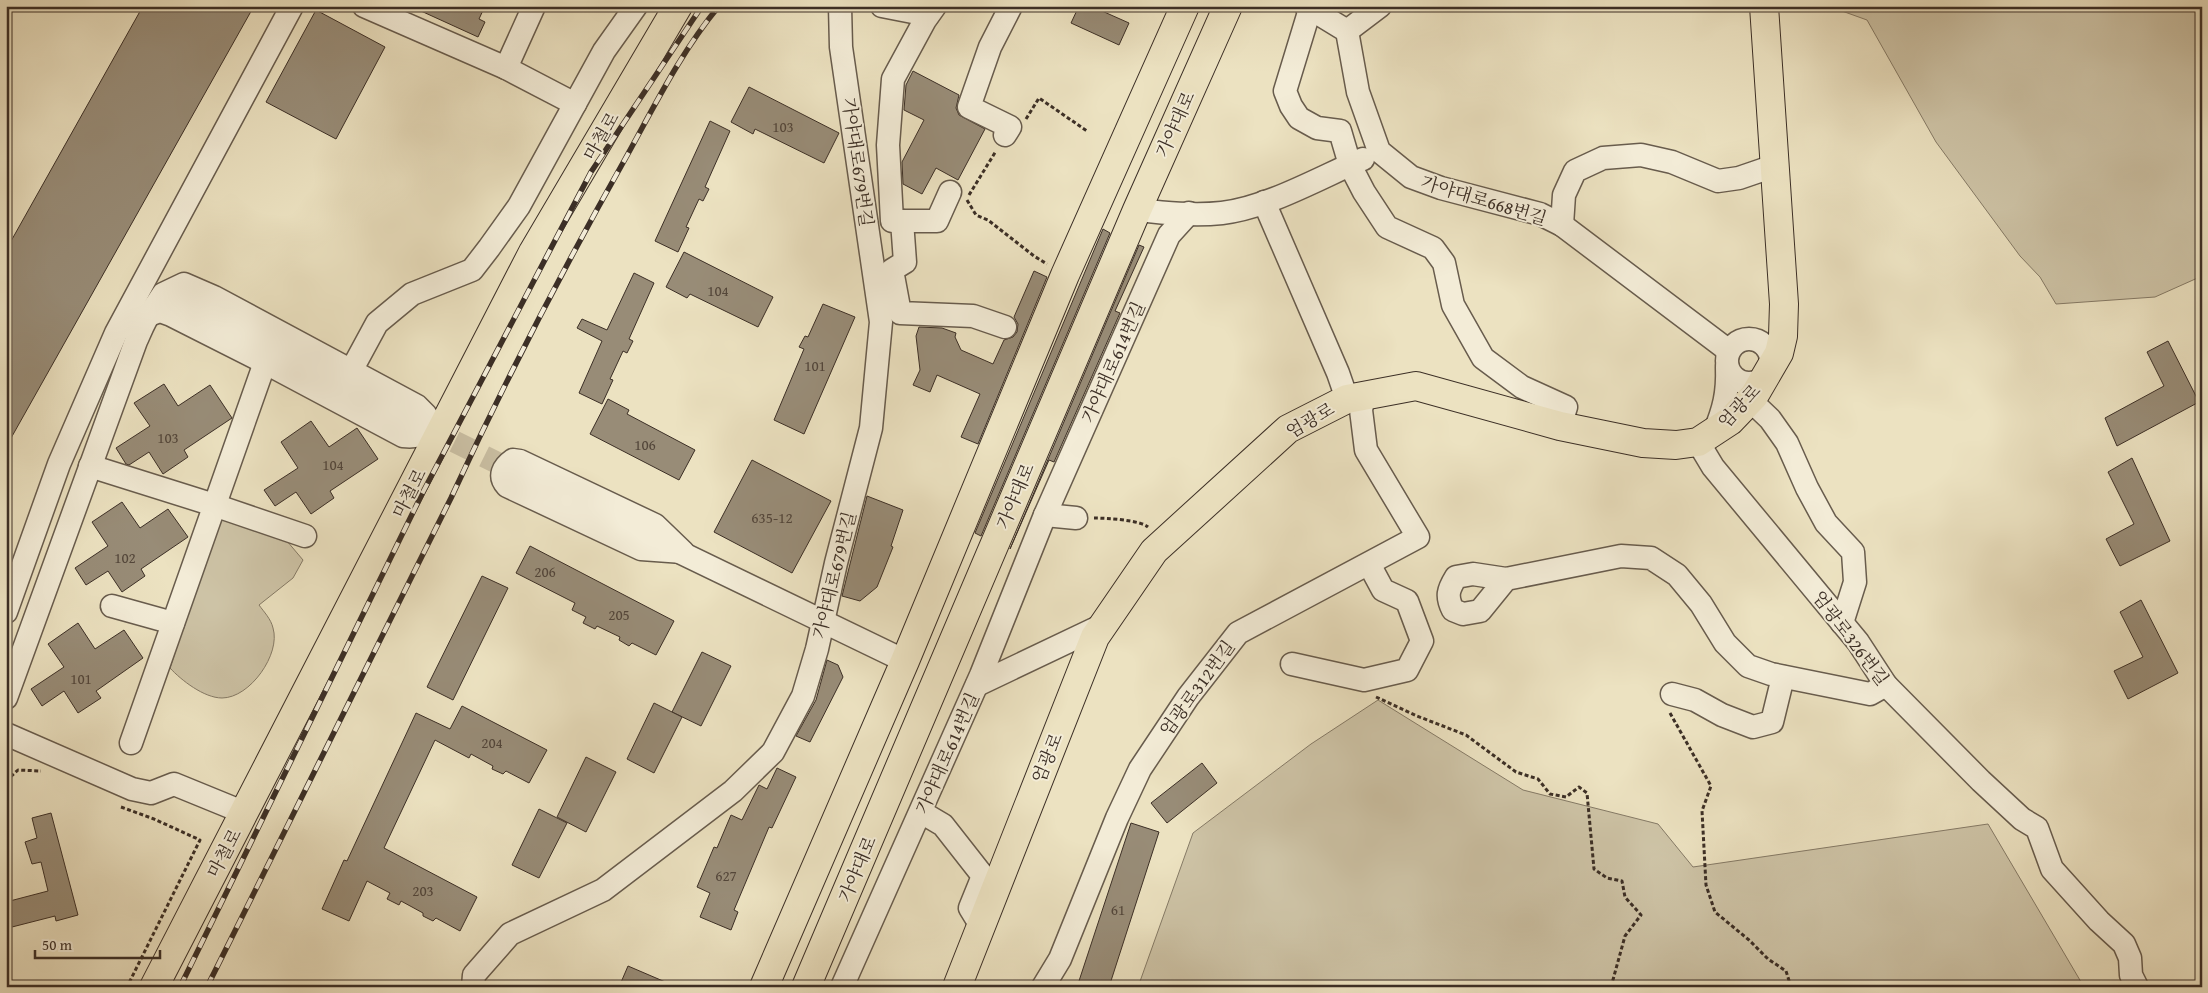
<svg xmlns="http://www.w3.org/2000/svg" width="2208" height="993" font-family="'Gentium Book Plus','Noto Serif KR',serif">
  <style>
    .green { fill: #cec4a7; stroke: #857a66 }
    .building { fill: #988c77; stroke: #3c2f26 }
    .lines { fill: none; stroke-linecap: round; stroke-linejoin: round }
    .minor-tunnel { stroke: #c9bea2; stroke-width: 22; stroke-dasharray: 22 11; stroke-linecap: butt }
    .minor-casing { stroke: #685c4d; stroke-width: 25 }
    .major-casing { stroke: #3c2f26; stroke-width: 30 }
    .path { stroke: #3c2f26; stroke-width: 3; stroke-dasharray: 4 2.5; stroke-linecap: butt }
    .minor { stroke: #f3ecd7; stroke-width: 22 }
    .major { stroke: #ece2c1; stroke-width: 28 }
    .rail-casing { stroke: #3c2f26; stroke-width: 5.5 }
    .rail { stroke: #f3ecd7; stroke-width: 4; stroke-dasharray: 11; stroke-linecap: butt }
    .labels { text-anchor: middle; dominant-baseline: central; stroke-width: 4; stroke-linejoin: round; paint-order: stroke }
    .number-label { font-size: 15px; fill: #53463a }
    .street-label { font-size: 18px; fill: #3c2f26; stroke: #f3ecd7 }
  </style>
  <rect width="100%" height="100%" fill="#ece2c1"/>
  <filter id="stains"><feTurbulence type="fractalNoise" baseFrequency=".004" numOctaves="4"/><feColorMatrix values="0 0 0 0 .2 0 0 0 0 .09 0 0 0 0 .02 0 0 0 .5 -.17"/></filter>
  <radialGradient id="worn" r=".72"><stop offset=".6" stop-color="#630" stop-opacity="0"/><stop offset="1" stop-color="#630" stop-opacity=".3"/></radialGradient>
  <!-- green -->
  <g class="green">
    <polygon points="1828,6 2202,6 2202,276 2155,297 2056,304 2040,277 2020,256 1936,142 1867,20"/>
    <path d="M220 514 281 534 303 560 293 578 259 605C264 612 271 619 273 628 281 654 250 698 222 698 204 698 181 680 170 668Z"/>
    <polygon points="1378,700 1523,790 1658,824 1693,867 1988,824 2084,987 1138,987 1193,833 1311,744"/>
  </g>
  <!-- building -->
  <g class="building">
    <polygon points="143,6 254,6 6,447 6,250"/>
    <polygon points="410,6 485,6 479,19 485,22 478,37"/>
    <polygon points="1079,6 1104,6 1102,11 1129,23 1119,45 1071,23"/>
    <polygon points="316,10 385,47 336,139 266,102"/>
    <polygon points="913,71 959,95 956,108 959,115 985,129 958,180 936,168 922,194 903,184 902,162 924,120 904,110 906,85"/>
    <polygon points="749,87 839,133 824,163 755,129 753,134 731,122"/>
    <polygon points="710,121 730,131 705,187 709,189 703,201 699,199 686,227 689,228 678,252 655,241"/>
    <polygon points="1103,229 1110,233 981,536 975,533"/>
    <polygon points="1139,245 1144,247 1115,311 1120,313 1054,462 1049,460 1010,549"/>
    <polygon points="684,252 773,297 758,327 690,294 687,298 666,287"/>
    <polygon points="1034,271 1047,277 978,444 961,437 980,394 937,375 930,392 913,385 920,370 916,336 919,327 942,328 956,333 955,337 961,350 993,364 1004,340 1013,337 1017,332 1018,324 1014,317"/>
    <polygon points="634,273 654,283 629,339 633,341 627,353 623,351 610,379 613,380 602,404 579,393 602,341 577,328 582,319 607,330"/>
    <polygon points="823,304 855,317 804,434 774,420 804,349 799,347 805,336 808,337"/>
    <polygon points="2168,341 2199,402 2117,446 2105,418 2164,386 2147,352"/>
    <polygon points="164,384 178,406 210,385 232,418 184,450 188,457 163,474 149,452 129,465 126,464 116,448 150,426 134,403"/>
    <polygon points="608,399 629,410 627,414 695,450 679,480 590,434"/>
    <polygon points="311,421 329,447 357,428 378,459 330,491 334,498 311,514 296,492 275,506 264,490 298,468 281,442"/>
    <polygon points="2132,458 2170,541 2120,566 2106,539 2134,524 2108,472"/>
    <polygon points="752,460 831,501 792,573 714,532"/>
    <polygon points="867,496 903,510 891,546 893,547 877,587 860,601 842,596"/>
    <polygon points="122,502 140,528 168,509 188,537 141,569 145,576 122,592 108,571 86,585 75,568 108,546 92,522"/>
    <polygon points="530,546 674,621 656,655 632,643 629,646 619,640 620,637 597,626 595,629 583,623 586,617 572,610 575,603 516,573"/>
    <polygon points="482,576 508,588 453,700 427,687"/>
    <polygon points="2141,600 2178,673 2128,699 2114,671 2143,657 2120,612"/>
    <polygon points="78,623 95,649 124,630 143,658 96,691 101,698 78,713 64,691 42,706 31,689 64,667 48,644"/>
    <polygon points="702,652 731,666 701,726 672,712"/>
    <polygon points="827,660 838,665 843,677 810,742 796,736 816,700"/>
    <polygon points="654,703 682,717 654,773 627,759"/>
    <polygon points="462,706 547,750 529,783 506,771 503,774 492,769 493,766 471,754 469,758 435,740 384,848 477,897 460,931 436,918 433,921 423,916 423,913 401,901 399,905 387,899 390,893 367,881 349,921 322,909 344,860 347,861 416,713 450,729"/>
    <polygon points="586,757 616,772 586,832 557,817"/>
    <polygon points="1202,763 1217,783 1167,823 1151,803"/>
    <polygon points="777,768 796,777 772,828 769,827 734,910 738,912 731,930 700,917 710,893 697,887 714,847 717,848 731,815 742,820 759,785 767,789"/>
    <polygon points="539,809 567,823 539,878 512,865"/>
    <polygon points="51,813 78,915 56,921 55,916 12,927 6,902 48,891 41,862 32,864 25,842 37,838 32,818"/>
    <polygon points="1131,823 1159,832 1109,987 1077,987"/>
    <polygon points="628,966 677,987 619,987"/>
  </g>
  <g class="lines">
    <!-- minor-tunnel -->
    <polyline class="minor-tunnel" points="425,427 522,475"/>
    <!-- minor casing -->
    <g class="minor-casing">
      <g id="minor">
        <polyline points="364,6 506,68 575,104"/>
        <polyline points="882,6 928,15"/>
        <polyline points="935,6 925,20 893,79 888,145 892,221 902,221 905,262 892,270 900,313 973,316 1005,327"/>
        <polyline points="1306,6 1347,31 1358,92 1379,151 1411,177 1441,188 1540,214 1562,225 1729,351"/>
        <polyline points="1310,9 1285,91 1291,106 1299,118 1317,128 1340,131 1350,165 1364,192 1387,227 1433,248 1444,263 1453,305 1483,358 1522,387 1566,407 1560,426"/>
        <polyline points="1347,31 1380,6"/>
        <polyline points="506,68 534,6"/>
        <polyline points="1005,135 1010,127 969,107 990,47 1011,6"/>
        <polyline points="1264,202 1338,373 1347,399"/>
        <path d="M1137 210C1165 213 1194 216 1222 213 1267 208 1321 177 1363 159"/>
        <polyline points="902,221 937,221 950,192"/>
        <polyline points="1562,225 1564,195 1575,171 1603,158 1641,155 1672,162 1718,181 1739,178 1774,166"/>
        <path d="M184 284 214 297 417 406 426 415C428 434 421 438 403 436L264 362 171 315 160 311 149 315 163 294Z"/>
        <circle cx="1749" cy="361" r="22"/>
        <polyline points="351,371 377,323 412,294 472,270 489,248 519,206 604,51 636,6"/>
        <polyline points="1750,400 1770,419 1787,443 1807,488 1826,523 1853,552 1855,582 1842,623"/>
        <path d="M1714 433C1724 409 1728 393 1727 367"/>
        <polyline points="1698,442 1713,467 1858,642 1886,685 1981,781 2022,819 2037,828 2052,869 2099,921 2124,944 2130,958 2131,975 2137,987"/>
        <path d="M513 460 520 461 655 525 683 552 641 549 507 486C498 476 503 467 513 460Z"/>
        <polyline points="90,466 214,505 305,536"/>
        <polyline points="522,476 905,661"/>
        <polyline points="1045,515 1076,518"/>
        <path d="M1506 579 1480 611 1463 614 1453 610C1446 596 1448 590 1456 577L1473 574 1506 579 1621 556 1651 558 1677 575 1701 604 1725 643 1748 666 1771 674 1870 694 1886 685"/>
        <polyline points="112,606 173,623"/>
        <polyline points="6,612 59,464 116,333 292,6"/>
        <polyline points="1292,664 1364,680 1407,670 1422,641 1407,601 1383,590 1369,564"/>
        <polyline points="977,685 1103,625"/>
        <polyline points="1672,694 1695,700 1722,715 1753,727 1772,722 1783,677"/>
        <path d="M6 698 136 341C144 324 152 298 174 298 180 298 188 303 193 305L409 419"/>
        <polyline points="6,734 132,789 151,793 174,784 245,813"/>
        <polyline points="131,743 270,348"/>
        <polyline points="921,812 943,825 983,876 970,908 981,926"/>
        <polyline points="473,987 474,975 510,934 603,890 733,791 773,752 803,696 817,649 836,563 871,428 881,322 841,47 840,6"/>
        <polyline points="842,987 981,675 1045,515 1169,235 1189,213"/>
        <polyline points="1043,987 1060,959 1117,818 1140,769 1188,697 1238,633 1418,537 1366,450 1361,410 1364,396"/>
      </g>
    </g>
    <!-- major casing -->
    <g class="major-casing">
      <g id="major">
        <polyline points="154,987 533,252 678,6"/>
        <polyline points="764,987 905,661 1065,275 1185,6"/>
        <polyline points="806,987 1137,210 1228,6"/>
        <polyline points="957,987 1095,637 1154,551 1288,429 1347,399 1416,386 1560,426 1643,443 1676,445 1698,442 1730,421 1754,396 1779,353 1783,336 1784,304 1764,6"/>
      </g>
    </g>
    <!-- path -->
    <g class="path">
      <polyline points="1026,119 1039,98 1087,131"/>
      <polyline points="969,195 996,151"/>
      <polyline points="967,200 976,215 988,220 1034,256 1047,264"/>
      <path d="M1094 518C1106 518 1140 520 1148 527"/>
      <polyline points="1376,697 1417,716 1466,735 1516,772 1538,779 1550,794 1566,797 1579,787 1587,793 1594,869 1607,878 1622,881 1625,897 1641,915 1625,936 1611,987"/>
      <polyline points="1670,713 1711,786 1702,811 1706,885 1715,912 1749,940 1768,959 1786,971 1791,987"/>
      <polyline points="6,781 18,770 41,771"/>
      <polyline points="121,807 154,819 200,840 127,987"/>
    </g>
    <!-- minor -->
    <use href="#minor" class="minor"/>
    <!-- major -->
    <use href="#major" class="major"/>
    <!-- rail casing -->
    <g class="rail-casing">
      <g id="rail">
        <polyline points="180,987 423,492 591,172 702,6"/>
        <path d="M207 987 451 498C504 383 562 271 624 161 653 109 680 53 719 6"/>
      </g>
    </g>
    <!-- rail -->
    <use href="#rail" class="rail"/>
  </g>
  <g class="labels">
    <!-- number labels -->
    <g class="number-label">
      <text x="783" y="126">103</text>
      <text x="718" y="290">104</text>
      <text x="815" y="365">101</text>
      <text x="168" y="437">103</text>
      <text x="645" y="444">106</text>
      <text x="333" y="464">104</text>
      <text x="772" y="517">635-12</text>
      <text x="125" y="557">102</text>
      <text x="545" y="571">206</text>
      <text x="619" y="614">205</text>
      <text x="81" y="678">101</text>
      <text x="492" y="742">204</text>
      <text x="726" y="875">627</text>
      <text x="423" y="890">203</text>
      <text x="1118" y="909">61</text>
    </g>
    <!-- street labels -->
    <g class="street-label">
      <text transform="translate(1175 124) rotate(-66)">가야대로</text>
      <text transform="translate(601 136) rotate(-60)">마철로</text>
      <text transform="translate(858 162) rotate(82)">가야대로679번길</text>
      <text transform="translate(1484 200) rotate(17)">가야대로668번길</text>
      <text transform="translate(1113 362) rotate(-66)">가야대로614번길</text>
      <text transform="translate(1739 406) rotate(-47)">엄광로</text>
      <text transform="translate(1310 420) rotate(-30)">엄광로</text>
      <text transform="translate(409 493) rotate(-63)">마철로</text>
      <text transform="translate(1015 496) rotate(-67)">가야대로</text>
      <text transform="translate(834 575) rotate(-76)">가야대로679번길</text>
      <text transform="translate(1851 638) rotate(53)">엄광로326번길</text>
      <text transform="translate(1197 688) rotate(-54)">엄광로312번길</text>
      <text transform="translate(947 753) rotate(-66)">가야대로614번길</text>
      <text transform="translate(1047 758) rotate(-68)">엄광로</text>
      <text transform="translate(224 853) rotate(-62)">마철로</text>
      <text transform="translate(857 869) rotate(-67)">가야대로</text>
    </g>
  </g>
  <!-- margin -->
  <rect width="2208" height="993" fill="none" stroke="#ece2c1" stroke-width="25"/>
  <rect x="8" y="8" width="2193" height="978" fill="none" stroke="#3c2f26" stroke-width="2.5"/>
  <rect x="12" y="12" width="2183" height="968" fill="none" stroke="#3c2f26"/>
  <!-- scale -->
  <path d="M35 950v8h125v-8" fill="none" stroke="#3c2f26" stroke-width="2.5"/>
  <text x="42" y="950" font-size="15" fill="#3c2f26" stroke="#f3ecd7" stroke-width="4" paint-order="stroke">50 m</text>
  <rect width="100%" height="100%" filter="url(#stains)"/>
  <rect width="100%" height="100%" fill="url(#worn)"/>
</svg>
